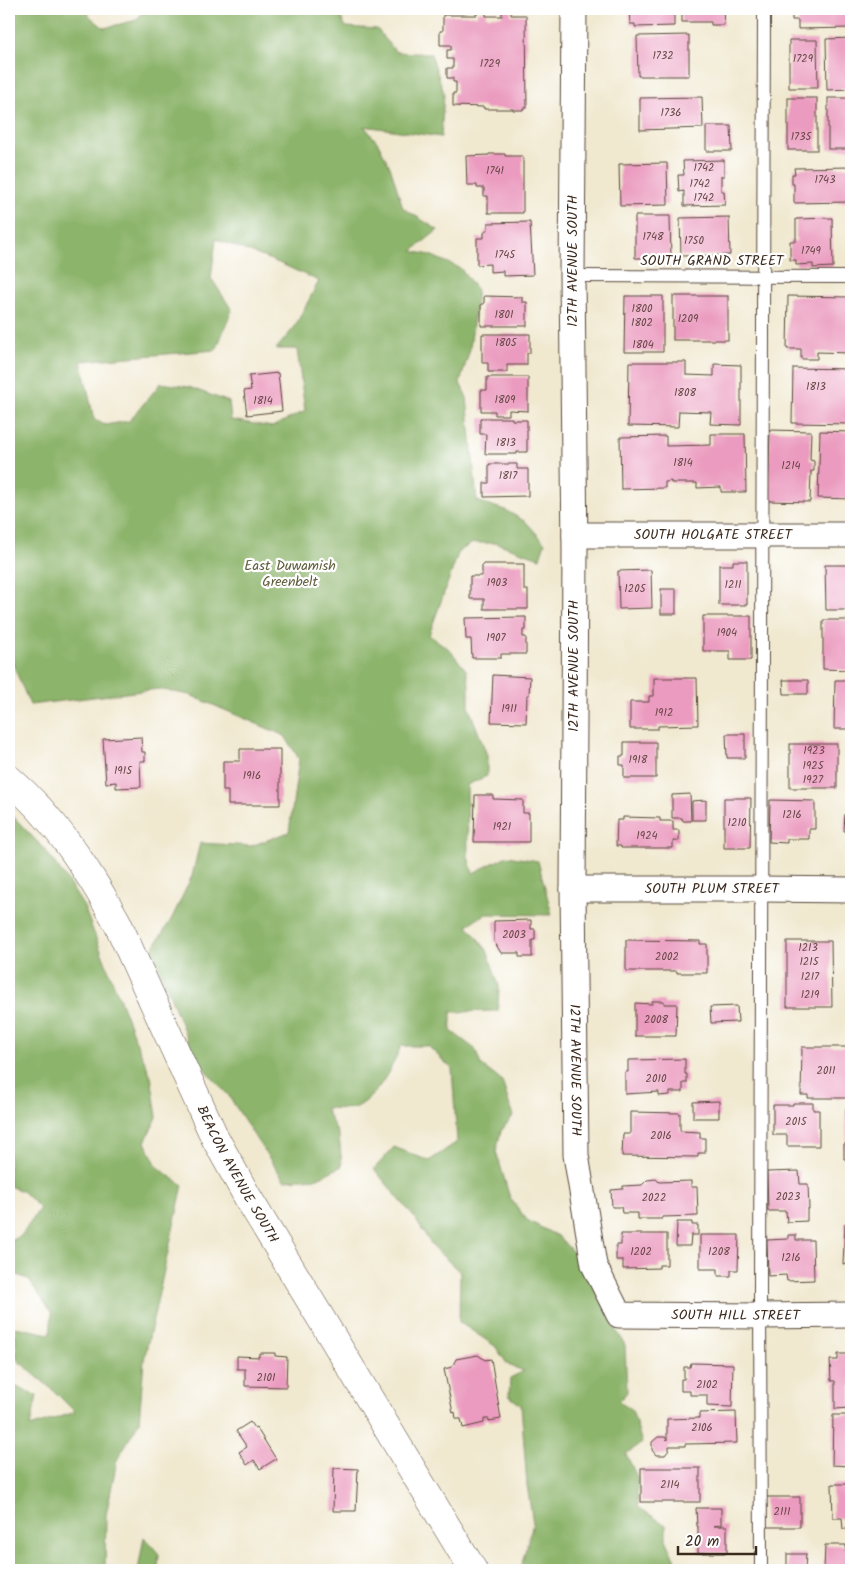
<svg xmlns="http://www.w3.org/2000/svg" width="860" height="1579" font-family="Kalam,sans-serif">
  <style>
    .forest { fill: #8cb46a; stroke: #646f44; fill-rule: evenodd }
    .building { fill: #eb9bbf }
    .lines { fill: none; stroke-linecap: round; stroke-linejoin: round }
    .service-casing { stroke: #564639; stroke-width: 14 }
    .minor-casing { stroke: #564639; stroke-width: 27 }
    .secondary-casing { stroke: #564639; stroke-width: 29 }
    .service { stroke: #fff; stroke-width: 12 }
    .minor { stroke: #fff; stroke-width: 25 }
    .secondary { stroke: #fff; stroke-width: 28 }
    .labels { text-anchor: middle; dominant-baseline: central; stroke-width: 4.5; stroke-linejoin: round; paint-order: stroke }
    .number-label { font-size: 11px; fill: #674646 }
    .street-label { font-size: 14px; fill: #3b2a1e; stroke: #fff }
    .park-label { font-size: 14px; fill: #5e5c3a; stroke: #fff }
  </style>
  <rect width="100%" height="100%" fill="#fff"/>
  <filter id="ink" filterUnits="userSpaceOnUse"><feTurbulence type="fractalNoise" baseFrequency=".02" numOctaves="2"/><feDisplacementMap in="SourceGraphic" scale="10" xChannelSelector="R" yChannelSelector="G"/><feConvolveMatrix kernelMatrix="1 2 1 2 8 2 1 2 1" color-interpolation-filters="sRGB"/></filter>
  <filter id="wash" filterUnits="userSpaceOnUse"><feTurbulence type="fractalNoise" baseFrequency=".0096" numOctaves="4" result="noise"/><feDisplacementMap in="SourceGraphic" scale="20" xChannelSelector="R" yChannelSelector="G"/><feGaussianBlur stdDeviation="1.12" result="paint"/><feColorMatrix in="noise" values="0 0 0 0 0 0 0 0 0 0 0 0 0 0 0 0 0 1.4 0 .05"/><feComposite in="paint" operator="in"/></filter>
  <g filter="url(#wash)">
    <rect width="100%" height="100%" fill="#f0e8cf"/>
    <!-- forest -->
    <g class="forest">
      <path d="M9 9H92L88 15 104 28 137 20 144 9H342L340 16 346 27 377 29 396 52 431 54 444 93 441 137 364 126 378 143 391 169 403 208 438 230 412 251 430 255 460 268 477 290 470 349 460 383 467 398 477 501 505 510 526 522 545 543 540 558 496 543H473L459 551 429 635 449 649 466 670 469 684V708L487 755V776L467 785 468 857 473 873 507 856 538 861 552 915 486 914 467 925 487 950 499 986 498 1011 451 1012V1031L475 1049 481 1065 502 1081 513 1116 501 1131 496 1151 510 1198 527 1220 559 1237 591 1272 610 1319 625 1345 627 1392 619 1402 632 1410 642 1443 626 1454 637 1477 638 1507 666 1525V1539L679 1570H520L533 1523 527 1485 521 1405 509 1396 510 1378 524 1371 508 1365 495 1346 459 1322 460 1272 433 1247 414 1217 374 1169 394 1147 429 1161 457 1142 452 1069 428 1046H401C392 1067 378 1096 357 1107 351 1110 333 1108 325 1108L339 1136 342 1166 318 1178 284 1180 258 1142 229 1096 195 1059 152 950 172 918 192 876 200 843 251 846 289 832 299 759 285 736 190 695 158 689 30 705 9 655ZM216 239 279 263 319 281 294 328 276 349H297L305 411 272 427 231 420 229 402 189 387 161 383 129 421 105 425 94 419 81 361 216 350 232 310 211 278Z"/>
      <polygon points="9,812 45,850 65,877 84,907 137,1044 151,1076 157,1117 145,1142 157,1166 168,1175 183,1185 144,1360 139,1422 117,1460 106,1515 105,1570 9,1570 9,1386 10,1384 37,1396 30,1427 75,1412 54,1391 17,1360 15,1327 50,1334 52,1313 28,1279 9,1272 9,1241 21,1236 40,1208 22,1191 9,1186"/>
      <polygon points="144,1537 159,1554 158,1570 138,1570"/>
    </g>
    <g id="blocks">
      <!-- building -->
      <g class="building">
        <polygon points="629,9 723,9 724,25 711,25 711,22 682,22 682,12 674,12 674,26 635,27 635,24 630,24"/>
        <polygon points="792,9 851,9 851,28 798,29 798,20 792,20"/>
        <polygon points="502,10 511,10 511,15 526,15 527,108 523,108 523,110 513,110 513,109 484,109 484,107 453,106 453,93 456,93 456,82 453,82 453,78 447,78 447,68 453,68 453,59 447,59 447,50 451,50 451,45 440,45 440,31 443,31 443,15 477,15 477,12 486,11 486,16 502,16"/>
        <polygon points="689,35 689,76 638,76 637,36"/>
        <polygon points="851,38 851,89 827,90 826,39"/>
        <polygon points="789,40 817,40 818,88 789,88"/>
        <polygon points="702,97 703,128 640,130 640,98"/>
        <rect x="788" y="98" width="29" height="52"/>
        <rect x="828" y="98" width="23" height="51"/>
        <polygon points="706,126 731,126 732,151 706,151"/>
        <polygon points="489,154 505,154 505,156 523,156 523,213 488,213 488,196 484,196 484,188 477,188 477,185 467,185 466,156 489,155"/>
        <polygon points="724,160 724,176 721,176 721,191 724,191 725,205 684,206 684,191 679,192 678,175 684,175 683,161"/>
        <polygon points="667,163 668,205 620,206 619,164"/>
        <polygon points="851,167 851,202 794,203 794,184 792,184 792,174 795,174 794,168"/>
        <polygon points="635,216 670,216 671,258 635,258"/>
        <polygon points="729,217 730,255 681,256 680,218"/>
        <polygon points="832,218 833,267 813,268 813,264 796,265 796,260 790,260 790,241 796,241 796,219"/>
        <polygon points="530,222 533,275 503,276 503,271 490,272 490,264 477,265 477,238 484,238 484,233 488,228 488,223"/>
        <polygon points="484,296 522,297 522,302 527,302 527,326 481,326 481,304 484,304"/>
        <polygon points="625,296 663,296 663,352 624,352"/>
        <rect x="673" y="296" width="55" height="44"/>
        <polygon points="788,296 851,297 851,345 849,345 849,353 817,352 817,359 801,359 801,349 787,349"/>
        <polygon points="482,334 530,334 530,353 527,353 527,365 507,365 507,372 488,372 488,363 482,363"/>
        <polygon points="629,362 686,362 686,375 714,376 714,364 741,365 741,425 710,424 711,412 679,411 678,427 628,426"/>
        <polygon points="793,368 851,369 851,424 792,423"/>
        <polygon points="278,373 282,411 247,415 244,391 251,390 249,376"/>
        <polygon points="487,377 528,377 528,411 509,410 509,415 495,415 495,411 481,411 481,390 487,390"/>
        <polygon points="480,418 512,418 512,420 527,420 527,452 517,452 517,454 485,454 486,434 480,434"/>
        <polygon points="770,430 811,431 810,460 814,461 814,471 811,471 810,502 768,501"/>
        <polygon points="820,431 851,432 851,499 818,498"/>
        <polygon points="711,434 745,434 746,492 721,492 721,487 697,488 697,483 671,483 671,481 665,482 665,488 621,489 620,437 666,436 666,446 711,445"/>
        <polygon points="489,464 517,464 517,469 528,469 528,496 484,497 484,483 489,483"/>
        <polygon points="733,561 747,561 747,605 719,605 719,565 733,565"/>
        <polygon points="482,564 524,564 524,590 528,590 528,609 484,609 484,599 470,599 470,576 482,576"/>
        <polygon points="825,565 851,565 851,610 826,610"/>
        <polygon points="651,570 652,608 619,609 618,571"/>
        <rect x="661" y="589" width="15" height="25"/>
        <polygon points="703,616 751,616 751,660 730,660 730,651 703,651"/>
        <polygon points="526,617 526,630 523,630 523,637 526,637 526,654 501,654 501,658 472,658 471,639 466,639 465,618"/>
        <polygon points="823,620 851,620 851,670 823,669"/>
        <polygon points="493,675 530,677 529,695 527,695 526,723 491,722"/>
        <polygon points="654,678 697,678 698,725 658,726 658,729 630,729 630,702 649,702 649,696 654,696"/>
        <polygon points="783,680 808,680 808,694 784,694"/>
        <polygon points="835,680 851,680 851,729 834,729"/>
        <polygon points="726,734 745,734 745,758 727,758"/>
        <polygon points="141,737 142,752 145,752 145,761 140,761 141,787 116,788 116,782 106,783 103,739"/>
        <polygon points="624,742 656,742 656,778 624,778 624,765 620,765 620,756 624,756"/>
        <rect x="790" y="744" width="47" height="44"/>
        <polygon points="240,749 280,749 280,805 228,805 228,791 223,791 223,761 240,761"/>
        <polygon points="690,794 691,821 683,821 682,818 672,818 672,795"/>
        <polygon points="475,795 493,795 493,799 523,800 523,813 529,813 529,842 474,842"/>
        <polygon points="724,798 751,798 750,848 724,848"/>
        <polygon points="706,800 706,820 692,820 692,801"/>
        <polygon points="770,800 815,801 815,829 809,829 809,839 787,839 787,843 769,842"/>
        <polygon points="845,814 851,814 851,831 844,831"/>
        <polygon points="623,817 660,818 660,821 673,821 673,830 679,830 679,841 673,841 673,848 621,848 621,846 616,846 617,820 623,820"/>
        <polygon points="531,920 531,929 535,929 535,940 532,940 532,957 519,957 519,953 501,953 494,941 494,921"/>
        <polygon points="626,940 700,941 700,944 707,944 707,973 677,973 677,971 626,971"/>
        <polygon points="787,941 831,941 832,1007 787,1007"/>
        <polygon points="652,1001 664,1001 664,1004 677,1004 676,1036 635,1036 635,1003 652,1004"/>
        <polygon points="737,1006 738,1022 711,1023 710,1007"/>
        <polygon points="802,1047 851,1047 851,1098 808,1098 808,1095 801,1095"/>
        <polygon points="685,1059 685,1074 687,1074 687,1083 683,1083 683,1092 670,1092 670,1095 659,1096 659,1092 625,1094 625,1072 628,1072 628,1060"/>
        <polygon points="719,1101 719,1118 693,1118 693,1102"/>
        <polygon points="793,1103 813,1103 813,1110 819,1110 819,1146 787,1146 787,1135 773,1135 773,1105 793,1105"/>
        <polygon points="846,1108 851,1108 851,1159 844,1159 844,1144 847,1144"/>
        <polygon points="630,1112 680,1113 680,1131 700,1132 700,1138 705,1138 705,1153 698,1153 698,1157 622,1156 623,1134 630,1134"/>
        <polygon points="799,1171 800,1184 808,1184 809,1209 807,1209 807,1221 787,1222 786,1211 768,1211 767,1172"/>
        <polygon points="656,1179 659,1182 691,1181 691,1187 697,1187 698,1216 662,1217 662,1219 638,1219 638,1213 622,1213 621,1207 612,1207 611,1190 623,1189 623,1186 642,1185 647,1180"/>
        <polygon points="677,1222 692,1222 692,1225 698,1225 698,1235 691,1235 690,1246 676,1246"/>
        <polygon points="845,1223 851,1224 851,1265 843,1264"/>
        <polygon points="621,1234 667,1234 667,1265 659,1265 659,1268 623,1269 623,1260 616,1260 616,1245 621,1245"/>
        <polygon points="700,1235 739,1235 738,1270 731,1270 731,1276 718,1276 718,1269 700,1269"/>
        <polygon points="788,1235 796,1235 796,1240 813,1240 814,1280 787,1281 786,1275 768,1276 767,1240 788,1239"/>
        <polygon points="259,1353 275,1353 275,1356 287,1357 286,1387 245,1386 245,1369 237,1369 237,1356 259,1357"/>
        <polygon points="838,1354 851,1354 851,1408 835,1409 835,1381 831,1381 830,1360 838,1360"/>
        <polygon points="478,1355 485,1360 491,1359 501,1419 489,1421 489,1419 484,1419 484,1423 463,1428 461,1419 456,1419 455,1412 453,1413 444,1369 452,1367 456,1359"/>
        <polygon points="691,1363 733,1364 732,1407 707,1406 707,1395 690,1395 690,1391 681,1391 681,1379 684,1379 684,1367 690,1367"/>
        <polygon points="736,1412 737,1443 685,1444 685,1446 669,1446 669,1450 665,1455 656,1455 652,1450 652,1442 658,1437 665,1437 667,1440 667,1419 699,1418 699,1413"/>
        <polygon points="833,1415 851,1415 851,1466 832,1465"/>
        <polygon points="250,1422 254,1428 256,1427 276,1459 260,1469 254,1460 247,1465 239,1452 247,1447 236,1431"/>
        <polygon points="334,1468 358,1469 356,1511 333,1511"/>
        <rect x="641" y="1468" width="59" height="34"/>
        <polygon points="832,1484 851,1484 851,1529 843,1529 842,1518 833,1518"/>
        <polygon points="764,1497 800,1497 800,1527 765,1527"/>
        <polygon points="696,1508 721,1508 721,1525 713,1526 727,1526 727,1553 698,1553 698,1526 697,1526"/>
        <polygon points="825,1545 846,1545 846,1553 851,1553 851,1570 824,1570"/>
        <polygon points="787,1554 806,1554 805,1570 787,1570"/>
      </g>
    </g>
  </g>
  <g filter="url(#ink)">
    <use href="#blocks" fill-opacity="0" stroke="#564639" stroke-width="1"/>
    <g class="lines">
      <!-- service casing -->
      <g class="service-casing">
        <g id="service">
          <polyline points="572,276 851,277"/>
          <polyline points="761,1570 760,1289 764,9"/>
        </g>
      </g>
      <!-- minor casing -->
      <g class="minor-casing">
        <g id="minor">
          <path id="s1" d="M574 9 572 276 575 551 573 889 576 1155 594 1265 619 1315 760 1316 851 1315"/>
          <path id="s2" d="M575 535H851"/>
          <path id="s3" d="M573 889H761L851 890"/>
        </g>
      </g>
      <!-- secondary casing -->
      <g class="secondary-casing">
        <g id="secondary">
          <path id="s4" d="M9 779C55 818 88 870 117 922L215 1138 247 1196 473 1570"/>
        </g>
      </g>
      <!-- service -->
      <use href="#service" class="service"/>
      <!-- minor -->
      <use href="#minor" class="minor"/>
      <!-- secondary -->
      <use href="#secondary" class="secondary"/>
    </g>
  </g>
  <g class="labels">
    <!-- number labels -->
    <g class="number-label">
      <text x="663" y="56">1732</text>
      <text x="803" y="59">1729</text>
      <text x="490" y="64">1729</text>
      <text x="671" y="113">1736</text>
      <text x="801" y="137">1735</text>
      <text x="704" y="168">1742</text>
      <text x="495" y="171">1741</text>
      <text x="825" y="180">1743</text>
      <text x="700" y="184">1742</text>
      <text x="704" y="198">1742</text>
      <text x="653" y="237">1748</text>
      <text x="694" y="241">1750</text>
      <text x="811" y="251">1749</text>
      <text x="505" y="255">1745</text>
      <text x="642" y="309">1800</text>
      <text x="504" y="315">1801</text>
      <text x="688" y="319">1209</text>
      <text x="642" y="323">1802</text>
      <text x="506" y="343">1805</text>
      <text x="643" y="345">1804</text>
      <text x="816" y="387">1813</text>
      <text x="685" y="393">1808</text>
      <text x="505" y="400">1809</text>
      <text x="263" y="401">1814</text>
      <text x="506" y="443">1813</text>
      <text x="683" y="463">1814</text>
      <text x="791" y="466">1214</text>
      <text x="508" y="476">1817</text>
      <text x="497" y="583">1903</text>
      <text x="733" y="585">1211</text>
      <text x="635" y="589">1205</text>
      <text x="727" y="633">1904</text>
      <text x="496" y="638">1907</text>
      <text x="509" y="709">1911</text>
      <text x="664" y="713">1912</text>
      <text x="814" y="751">1923</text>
      <text x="638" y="760">1918</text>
      <text x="813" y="766">1925</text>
      <text x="123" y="771">1915</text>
      <text x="252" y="776">1916</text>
      <text x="813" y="780">1927</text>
      <text x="792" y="815">1216</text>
      <text x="737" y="823">1210</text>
      <text x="502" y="827">1921</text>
      <text x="647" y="836">1924</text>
      <text x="514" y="935">2003</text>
      <text x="808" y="948">1213</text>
      <text x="667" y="957">2002</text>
      <text x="809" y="962">1215</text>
      <text x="810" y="977">1217</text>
      <text x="810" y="995">1219</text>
      <text x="656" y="1020">2008</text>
      <text x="826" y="1071">2011</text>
      <text x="656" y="1079">2010</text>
      <text x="796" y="1122">2015</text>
      <text x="661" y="1136">2016</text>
      <text x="788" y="1197">2023</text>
      <text x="654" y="1198">2022</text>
      <text x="641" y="1252">1202</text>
      <text x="719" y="1252">1208</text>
      <text x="791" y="1258">1216</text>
      <text x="266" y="1378">2101</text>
      <text x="707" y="1385">2102</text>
      <text x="702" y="1428">2106</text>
      <text x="670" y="1485">2114</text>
      <text x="782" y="1512">2111</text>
    </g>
    <!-- street labels -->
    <g class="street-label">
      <text transform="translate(573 261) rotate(-90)">12TH AVENUE SOUTH</text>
      <text x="712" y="261">SOUTH GRAND STREET</text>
      <text stroke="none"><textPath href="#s2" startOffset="138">SOUTH HOLGATE STREET</textPath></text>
      <text transform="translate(574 666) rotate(-90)">12TH AVENUE SOUTH</text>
      <text stroke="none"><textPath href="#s3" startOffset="139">SOUTH PLUM STREET</textPath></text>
      <text stroke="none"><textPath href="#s1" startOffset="1061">12TH AVENUE SOUTH</textPath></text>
      <text stroke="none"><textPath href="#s4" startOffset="460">BEACON AVENUE SOUTH</textPath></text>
      <text stroke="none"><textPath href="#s1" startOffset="1430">SOUTH HILL STREET</textPath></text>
    </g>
    <!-- park labels -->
    <g class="park-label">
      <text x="290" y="566">East Duwamish<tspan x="290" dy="16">Greenbelt</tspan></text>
    </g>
  </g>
  <!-- margin -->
  <rect width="860" height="1579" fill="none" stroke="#fff" stroke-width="30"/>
  <!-- scale -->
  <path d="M678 1546v8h78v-8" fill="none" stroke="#3b2a1e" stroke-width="2.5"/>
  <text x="685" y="1546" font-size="15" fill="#3b2a1e" stroke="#ffffff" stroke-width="4" paint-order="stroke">20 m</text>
</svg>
